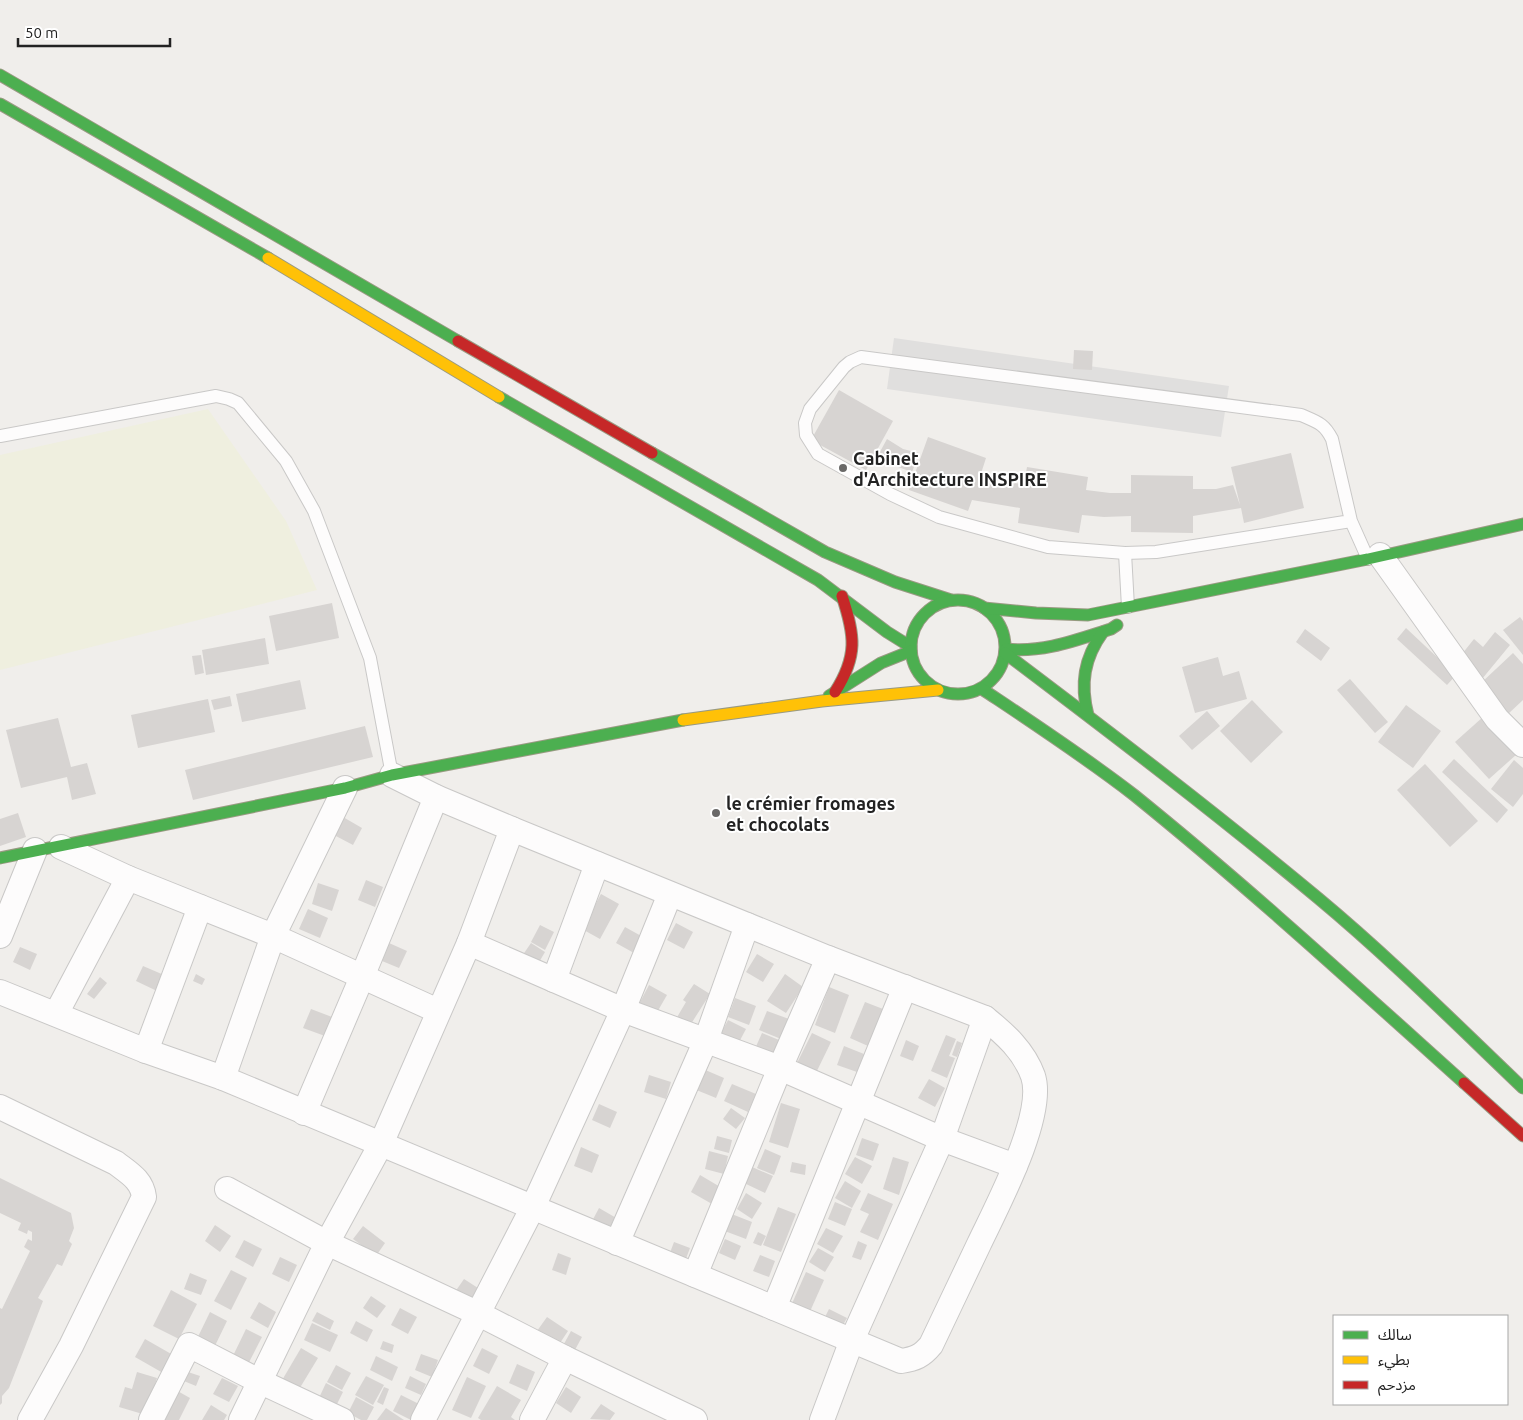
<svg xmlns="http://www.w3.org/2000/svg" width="1523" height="1420" font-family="Ubuntu,'Noto Sans Arabic',sans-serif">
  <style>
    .farmland { fill: #efefdf }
    .parking { fill: #e0dfde }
    .building { fill: #d7d4d2 }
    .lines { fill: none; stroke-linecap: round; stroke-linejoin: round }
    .lane-casing { stroke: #c9c8c7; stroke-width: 14 }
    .street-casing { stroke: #c9c8c7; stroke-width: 26 }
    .fast-casing { stroke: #999a82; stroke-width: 13 }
    .slow-casing { stroke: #999a82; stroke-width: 13 }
    .jam-casing { stroke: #999a82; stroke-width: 13 }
    .lane { stroke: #fdfcfc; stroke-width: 12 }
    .street { stroke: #fdfcfc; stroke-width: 24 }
    .fast { stroke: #4caf50; stroke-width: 11 }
    .slow { stroke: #ffc107; stroke-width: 11 }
    .jam { stroke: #c62828; stroke-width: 11 }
    .poi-dot { fill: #6a6968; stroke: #fff; stroke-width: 2 }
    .labels { text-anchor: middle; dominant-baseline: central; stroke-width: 4; stroke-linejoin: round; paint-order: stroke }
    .poi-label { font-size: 18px; font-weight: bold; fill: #222; stroke: #fff; text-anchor: start }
  </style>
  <rect width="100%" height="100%" fill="#f0eeeb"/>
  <!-- farmland -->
  <polygon class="farmland" points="208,409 286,521 317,590 0,670 0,455"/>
  <!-- parking -->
  <polygon class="parking" points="894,338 1229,386 1221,437 887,389"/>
  <!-- building -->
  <g class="building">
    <polygon points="1074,350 1093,351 1092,370 1073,369"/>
    <polygon points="839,390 893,421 866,470 811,440"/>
    <polygon points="928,437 986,458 977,486 981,474 1003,482 1024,484 1027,467 1088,477 1086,490 1110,493 1131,493 1131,475 1193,476 1193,489 1216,489 1233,485 1240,505 1231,467 1291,453 1304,508 1244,523 1241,508 1193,516 1193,533 1131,532 1131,516 1104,517 1082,515 1079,533 1018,523 1020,508 972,500 968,511 909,490"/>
    <polygon points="887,439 903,449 919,453 912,472 876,459"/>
    <polygon points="332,603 339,638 276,651 269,616"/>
    <polygon points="1520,617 1523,621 1523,655 1503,630"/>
    <polygon points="1406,628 1456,675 1447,685 1397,639"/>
    <polygon points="1305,629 1330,648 1321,661 1296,642"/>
    <polygon points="1495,632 1510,645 1482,679 1458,659 1474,639 1483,647"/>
    <polygon points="265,638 269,664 206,675 202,650"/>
    <polygon points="1513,653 1523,664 1523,700 1508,714 1480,684"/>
    <polygon points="201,655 204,673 195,675 192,656"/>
    <polygon points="1218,657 1223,676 1239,671 1247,699 1195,713 1182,667"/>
    <polygon points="1350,679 1388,722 1375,733 1337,690"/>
    <polygon points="300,680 306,709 242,722 236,694"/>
    <polygon points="230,696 232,706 214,710 211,700"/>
    <polygon points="208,699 215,732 138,748 131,715"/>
    <polygon points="1252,700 1283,732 1251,763 1220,731"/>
    <polygon points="1406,705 1441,731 1413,768 1378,742"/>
    <polygon points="1207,711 1220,726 1192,750 1179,736"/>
    <polygon points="1483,717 1517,754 1489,779 1455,742"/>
    <polygon points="58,718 71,767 87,763 96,794 72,800 67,777 21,788 6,730"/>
    <polygon points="365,726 373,757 193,800 185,770"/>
    <polygon points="1454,759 1508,810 1497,823 1442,772"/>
    <polygon points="1514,760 1523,768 1523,794 1513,807 1491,789"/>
    <polygon points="1425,764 1478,821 1450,847 1397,790"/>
    <polygon points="18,813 26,837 0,846 0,819"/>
    <polygon points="343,817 362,828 353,845 334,835"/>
    <polygon points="366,880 383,887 375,907 358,900"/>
    <polygon points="318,883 339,890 332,911 312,904"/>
    <polygon points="601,894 619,904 600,939 582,929"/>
    <polygon points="308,909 328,918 320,938 299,929"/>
    <polygon points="676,923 693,932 684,949 667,940"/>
    <polygon points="540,925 554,932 545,950 531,942"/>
    <polygon points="625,927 643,937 634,953 616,943"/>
    <polygon points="389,943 407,951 399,968 382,961"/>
    <polygon points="531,943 545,952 535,969 520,959"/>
    <polygon points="20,947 37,954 30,970 13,962"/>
    <polygon points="757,954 774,964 763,982 746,972"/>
    <polygon points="143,966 164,975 157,991 136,981"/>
    <polygon points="196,974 205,979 202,985 193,981"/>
    <polygon points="785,974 803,987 786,1013 767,1001"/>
    <polygon points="100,977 107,983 94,999 87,994"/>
    <polygon points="694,984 710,994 689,1027 676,1019 686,1002 683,1000"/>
    <polygon points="649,985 667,995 656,1014 639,1004"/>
    <polygon points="829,987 849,995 835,1033 815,1025"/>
    <polygon points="735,998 756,1006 749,1025 728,1017"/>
    <polygon points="865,1002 883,1009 868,1046 850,1038"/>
    <polygon points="311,1009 332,1017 325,1036 303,1028"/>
    <polygon points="767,1011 789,1019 781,1039 759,1030"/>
    <polygon points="728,1020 746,1029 737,1046 719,1037"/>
    <polygon points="762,1033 779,1040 772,1058 754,1051"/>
    <polygon points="812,1033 831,1042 814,1077 795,1067"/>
    <polygon points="946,1035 956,1039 949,1056 955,1058 947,1078 931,1071"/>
    <polygon points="906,1040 919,1046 913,1061 900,1056"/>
    <polygon points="957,1041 962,1043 957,1057 952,1055"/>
    <polygon points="844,1046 864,1054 857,1072 837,1065"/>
    <polygon points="703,1069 724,1078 716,1098 694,1089"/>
    <polygon points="649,1075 671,1082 666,1099 644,1092"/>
    <polygon points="929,1079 945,1088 935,1107 918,1098"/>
    <polygon points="732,1084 756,1094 748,1112 724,1101"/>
    <polygon points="781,1103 800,1109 788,1148 769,1142"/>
    <polygon points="599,1104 617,1112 610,1128 592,1120"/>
    <polygon points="731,1108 745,1118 736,1129 723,1119"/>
    <polygon points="717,1136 732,1140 729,1153 714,1149"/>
    <polygon points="862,1138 879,1144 873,1161 856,1155"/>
    <polygon points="581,1147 599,1155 592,1173 574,1166"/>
    <polygon points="765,1149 781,1156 774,1175 757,1168"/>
    <polygon points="709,1151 728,1156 724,1174 705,1169"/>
    <polygon points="855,1157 872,1166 862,1184 845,1174"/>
    <polygon points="893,1157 909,1162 899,1195 883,1189"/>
    <polygon points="792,1162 806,1165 805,1175 790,1172"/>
    <polygon points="752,1167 773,1176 765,1193 744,1183"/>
    <polygon points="700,1175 722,1188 712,1204 691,1192"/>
    <polygon points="0,1178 71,1213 74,1228 69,1241 72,1244 62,1266 57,1264 38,1298 43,1301 9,1388 2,1396 2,1403 0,1405 0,1308 2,1309 30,1251 24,1247 28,1239 32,1241 32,1232 28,1230 27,1234 18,1230 21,1223 0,1213"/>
    <polygon points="845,1181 861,1191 852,1208 835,1198"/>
    <polygon points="746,1193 762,1203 752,1219 737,1209"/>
    <polygon points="868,1193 893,1204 878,1240 860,1232 869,1214 860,1210"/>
    <polygon points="835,1202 852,1209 845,1226 828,1219"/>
    <polygon points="778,1207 796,1214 781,1252 763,1245"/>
    <polygon points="599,1208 618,1219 608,1235 590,1225"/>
    <polygon points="729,1213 752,1222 746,1239 722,1230"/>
    <polygon points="215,1225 231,1236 220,1252 205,1241"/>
    <polygon points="363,1226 385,1243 376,1256 353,1239"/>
    <polygon points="826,1228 843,1236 833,1253 817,1244"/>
    <polygon points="758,1232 766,1236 761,1246 753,1243"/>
    <polygon points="725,1239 741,1246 735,1260 719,1253"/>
    <polygon points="244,1240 262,1249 253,1267 235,1257"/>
    <polygon points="858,1241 867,1245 861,1260 852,1257"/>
    <polygon points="674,1242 690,1248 684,1264 668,1258"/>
    <polygon points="818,1248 834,1257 825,1272 809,1262"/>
    <polygon points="558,1253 571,1258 566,1275 552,1270"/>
    <polygon points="760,1255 775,1261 769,1277 753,1271"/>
    <polygon points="280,1257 297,1265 289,1282 272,1274"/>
    <polygon points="231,1270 247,1278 231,1310 214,1301"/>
    <polygon points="806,1272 824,1280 808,1316 790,1308"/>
    <polygon points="190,1273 207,1280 201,1295 184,1289"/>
    <polygon points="464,1279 478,1288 469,1302 455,1292"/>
    <polygon points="171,1290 197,1304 179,1339 153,1326"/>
    <polygon points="371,1296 386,1306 377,1318 363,1308"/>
    <polygon points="259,1302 276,1312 268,1328 250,1318"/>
    <polygon points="400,1308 417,1317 408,1334 391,1325"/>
    <polygon points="829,1309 847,1318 840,1330 823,1321"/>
    <polygon points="210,1312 227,1321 211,1354 194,1345"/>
    <polygon points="317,1312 334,1321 330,1330 312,1321"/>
    <polygon points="547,1317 568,1331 558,1346 537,1331"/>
    <polygon points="356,1321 373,1330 367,1342 350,1333"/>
    <polygon points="312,1323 338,1335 330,1352 304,1340"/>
    <polygon points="246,1329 262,1337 245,1370 230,1362"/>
    <polygon points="571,1331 582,1337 570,1359 559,1353"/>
    <polygon points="145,1339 173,1355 163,1373 135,1357"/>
    <polygon points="383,1341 394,1345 392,1353 380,1349"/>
    <polygon points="301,1348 318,1358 298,1391 281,1382"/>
    <polygon points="482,1348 498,1356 489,1374 473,1366"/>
    <polygon points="421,1354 438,1360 432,1377 415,1370"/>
    <polygon points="376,1356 398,1367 392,1381 370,1370"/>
    <polygon points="517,1364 535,1372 527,1391 509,1383"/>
    <polygon points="336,1365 351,1373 342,1390 327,1382"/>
    <polygon points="182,1370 200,1376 196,1386 179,1379"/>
    <polygon points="137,1372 157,1378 146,1415 119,1407 125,1387 132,1389"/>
    <polygon points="366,1376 384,1385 373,1405 355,1395"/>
    <polygon points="410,1376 426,1384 421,1395 405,1388"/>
    <polygon points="467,1377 486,1386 471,1418 452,1410"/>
    <polygon points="222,1378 238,1386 229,1402 213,1394"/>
    <polygon points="326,1383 343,1392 335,1408 318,1400"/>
    <polygon points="497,1386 521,1400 511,1417 515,1420 481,1420 478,1418"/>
    <polygon points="384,1387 389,1389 383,1405 377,1402"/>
    <polygon points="566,1387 581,1397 571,1413 556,1403"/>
    <polygon points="174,1389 190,1398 179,1420 158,1420"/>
    <polygon points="401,1395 419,1404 411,1420 393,1411"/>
    <polygon points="356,1397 374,1407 367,1420 361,1420 348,1413"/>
    <polygon points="601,1404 615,1413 610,1420 590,1419"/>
    <polygon points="211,1405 227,1415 224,1420 202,1420"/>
    <polygon points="386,1408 404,1420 377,1420"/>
  </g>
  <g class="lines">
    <!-- lane casing -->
    <g class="lane-casing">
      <g id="lane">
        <polyline points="0,436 216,396 229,399 238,403 286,461 314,511 370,658 392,775"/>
        <path d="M1351 521 1156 552 1125 553 1048 547 939 517 890 494 818 454 806 435 805 423 810 409 844 367 850 362 861 357 1301 415C1317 422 1324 423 1332 439L1351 521 1368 559"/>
        <polyline points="1125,553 1128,607"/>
      </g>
    </g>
    <!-- street casing -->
    <g class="street-casing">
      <g id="street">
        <polyline points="1380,555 1497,719 1523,745"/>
        <polyline points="392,775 436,797 512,829 469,943 381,1144 327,1243 477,1313 565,1358 695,1420"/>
        <polyline points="61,847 128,878 273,936 438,1011"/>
        <polyline points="0,936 35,850"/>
        <polyline points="469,943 623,1010 780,1068 942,1139 1015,1166"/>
        <polyline points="554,980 597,864"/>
        <path d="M0 992 146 1051 223 1078 901 1361C915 1359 922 1356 931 1345 947 1311 963 1278 979 1244 996 1208 1046 1115 1033 1076 1024 1051 1005 1034 985 1018L828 958 512 829"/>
        <polyline points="56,1014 128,878"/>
        <polyline points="146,1051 200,907"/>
        <polyline points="223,1078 273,936 345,788"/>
        <path d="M0 1107 116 1163C129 1173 142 1180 144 1197L71 1346 30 1420"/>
        <polyline points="304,1113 362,977 436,797"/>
        <polyline points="227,1189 327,1243 241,1420"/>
        <polyline points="617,1243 706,1040 747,925"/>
        <polyline points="695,1275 780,1068 828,958"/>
        <polyline points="774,1308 905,987"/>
        <polyline points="151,1420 189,1345 259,1381 342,1420"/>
        <polyline points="423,1420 533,1207 623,1010 670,894"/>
        <polyline points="532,1420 565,1358"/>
        <polyline points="822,1420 852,1340 942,1139 985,1018"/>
      </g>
    </g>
    <!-- fast casing -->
    <g class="fast-casing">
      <g id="fast">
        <polyline points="0,75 458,341"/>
        <polyline points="0,104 268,258"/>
        <polyline points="499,397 818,580 887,632 911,647"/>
        <polyline points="652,453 825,552 895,582 951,600"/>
        <circle cx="958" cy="647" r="47"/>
        <polyline points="984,608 1036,613 1088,615 1368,559 1523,524"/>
        <path d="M1006 649C1043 653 1076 640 1111 629L1117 625"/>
        <path d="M1005 653C1111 733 1216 813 1318 898 1389 957 1456 1024 1523 1088"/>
        <path d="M982 689C1033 723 1085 757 1134 795 1248 887 1356 986 1464 1083"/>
        <polyline points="829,696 881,663 911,651"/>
        <path d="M1088 715C1080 684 1084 658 1103 632"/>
        <polyline points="0,858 345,788 392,775 683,720"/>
      </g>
    </g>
    <!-- slow casing -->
    <g class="slow-casing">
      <g id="slow">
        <polyline points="268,258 499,397"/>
        <polyline points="683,720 822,701 938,690"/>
      </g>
    </g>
    <!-- jam casing -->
    <g class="jam-casing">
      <g id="jam">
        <polyline points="458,341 652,453"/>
        <path d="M835 692C858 656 855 635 842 596"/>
        <polyline points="1464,1083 1523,1136"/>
      </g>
    </g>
    <!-- lane -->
    <use href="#lane" class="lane"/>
    <!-- street -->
    <use href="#street" class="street"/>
    <!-- fast -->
    <use href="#fast" class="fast"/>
    <!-- slow -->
    <use href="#slow" class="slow"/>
    <!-- jam -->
    <use href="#jam" class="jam"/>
  </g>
  <!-- markers -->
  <g class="poi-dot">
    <circle cx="843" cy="468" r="5"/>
    <circle cx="716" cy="813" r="5"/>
  </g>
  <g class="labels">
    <!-- poi labels -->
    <g class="poi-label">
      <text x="853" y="458">Cabinet<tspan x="853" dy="21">d'Architecture INSPIRE</tspan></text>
      <text x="726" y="803">le crémier fromages<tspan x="726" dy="21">et chocolats</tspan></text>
    </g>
  </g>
  <!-- legend -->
  <rect x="1333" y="1315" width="175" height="90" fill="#ffffff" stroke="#a7a7a7"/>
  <rect x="1343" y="1331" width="25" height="8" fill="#4caf50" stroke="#a7a7a7"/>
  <text x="1378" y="1340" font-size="15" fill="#222222">سالك</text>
  <rect x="1343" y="1356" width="25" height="8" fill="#ffc107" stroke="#a7a7a7"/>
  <text x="1378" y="1365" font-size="15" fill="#222222">بطيء</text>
  <rect x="1343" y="1381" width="25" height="8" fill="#c62828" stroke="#a7a7a7"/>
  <text x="1378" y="1390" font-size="15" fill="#222222">مزدحم</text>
  <!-- scale -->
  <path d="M18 38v8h152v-8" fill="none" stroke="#222222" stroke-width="2.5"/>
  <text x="25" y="38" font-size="15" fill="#222222" stroke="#ffffff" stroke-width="4" paint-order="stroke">50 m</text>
</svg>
